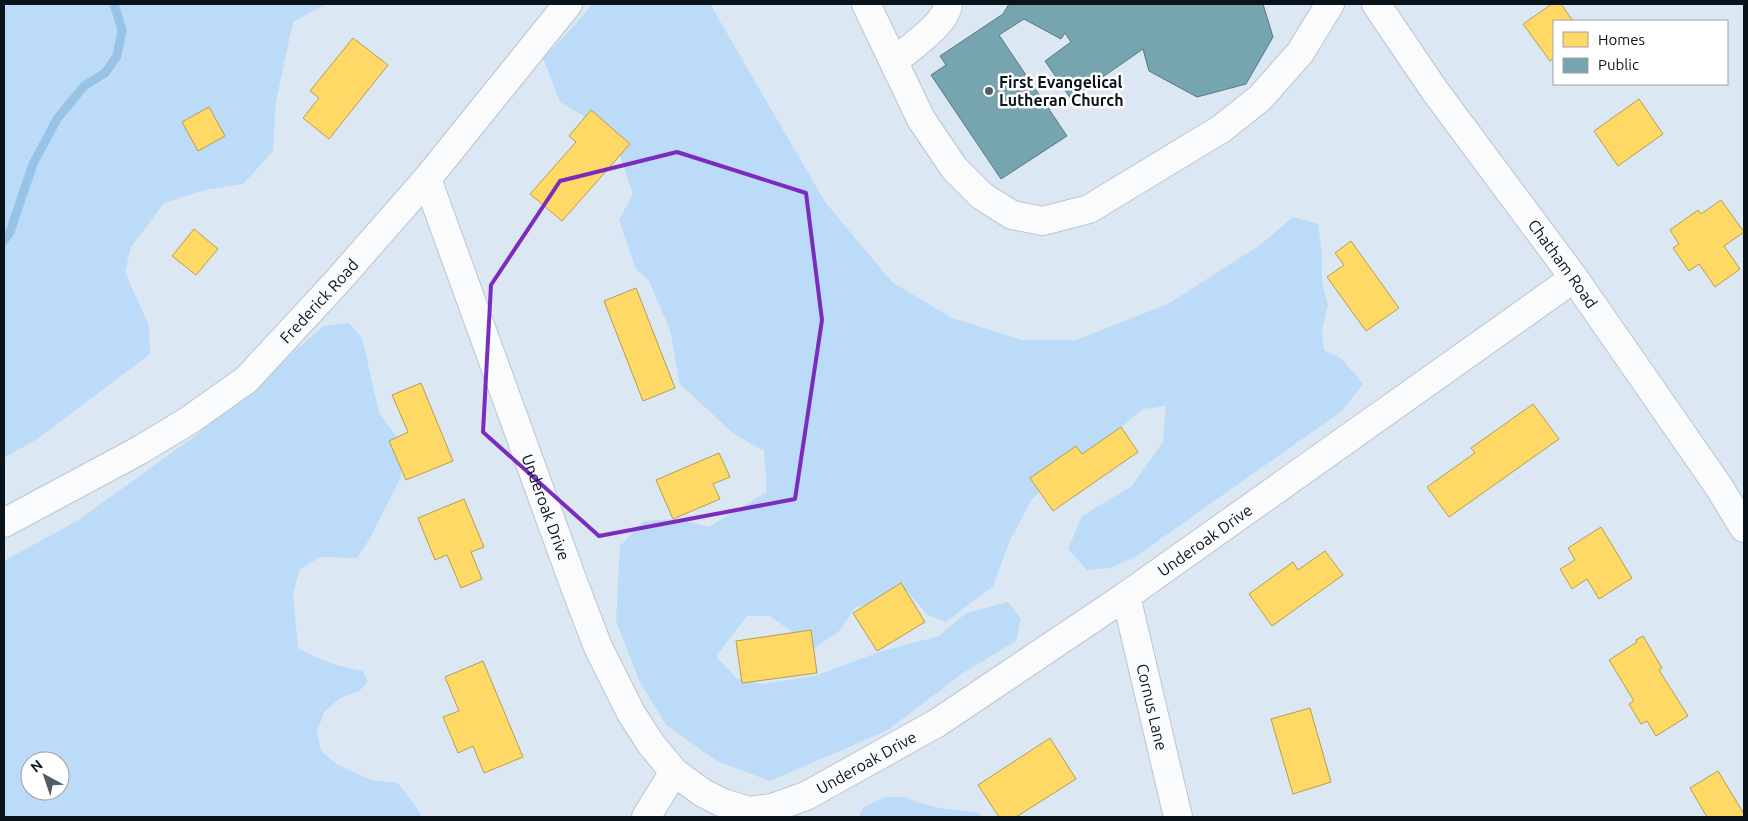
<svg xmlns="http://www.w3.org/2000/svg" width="1748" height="821" font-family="Ubuntu,sans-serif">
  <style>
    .green { fill: #bcdbf8; fill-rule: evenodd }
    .homes { fill: #ffd966; stroke: #b59e50 }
    .public { fill: #76a5af; stroke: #557983 }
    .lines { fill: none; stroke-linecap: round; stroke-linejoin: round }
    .stream { stroke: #99c3e6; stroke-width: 9 }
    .minor-casing { stroke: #bbc5cf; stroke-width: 30 }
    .major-casing { stroke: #bbc5cf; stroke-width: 30 }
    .minor { stroke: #fafbfd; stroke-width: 28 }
    .major { stroke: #fafbfd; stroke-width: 28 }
    .marked { fill: none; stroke: #7b2cbf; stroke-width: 4; stroke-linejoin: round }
    .poi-dot { fill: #525d67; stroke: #fff; stroke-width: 2 }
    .labels { text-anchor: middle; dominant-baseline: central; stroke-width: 5; stroke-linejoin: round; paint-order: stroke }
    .poi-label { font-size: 16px; font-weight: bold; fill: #09131b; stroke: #fff; text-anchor: start }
    .street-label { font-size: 16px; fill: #09131b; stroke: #fff }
  </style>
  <rect width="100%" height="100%" fill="#dbe7f3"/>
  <!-- green -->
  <g class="green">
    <polygon points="4,4 326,4 293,22 276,101 273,151 243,184 205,190 164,203 131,247 125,272 149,326 150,354 37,439 4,458"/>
    <polygon points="593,4 710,4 825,202 892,282 952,318 1022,340 1076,340 1168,304 1260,245 1293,217 1318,224 1322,253 1322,282 1328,305 1322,329 1324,350 1342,359 1363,384 1342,411 1135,557 1109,568 1087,570 1068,549 1082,516 1132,486 1163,442 1166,406 1143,409 1106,440 1055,478 1032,499 1011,538 993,586 946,622 928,615 907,591 855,608 839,631 815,648 770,616 747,616 716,656 737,679 763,684 815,676 879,652 939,636 966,613 1008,602 1021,619 1016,641 963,673 888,730 770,781 717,761 666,725 639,680 616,621 620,546 644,521 678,519 709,527 767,492 764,451 734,434 680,384 670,330 649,281 636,269 619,220 633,194 616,143 592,121 560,102 543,58 572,28"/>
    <path d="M349 323 362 338 379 413 402 444 401 477 370 538 357 558 320 557 300 569 293 593 298 648C319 660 339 667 363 671L368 682 359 691 340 698 324 712 317 732 321 751 338 765 371 780 398 783 421 814 420 817H4V561L77 521 195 436 324 326ZM30 761H60V791H30Z"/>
    <polygon points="884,797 905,797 919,803 940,808 979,813 983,817 859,817 863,808"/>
  </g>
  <!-- homes -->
  <g class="homes">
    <polygon points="1552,4 1561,4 1573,21 1554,21 1554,58 1550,61 1523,24"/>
    <polygon points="353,38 388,65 329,139 303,118 319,98 310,91"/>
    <polygon points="1639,99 1663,134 1618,166 1594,131"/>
    <polygon points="209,107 225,136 198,151 182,122"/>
    <polygon points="591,110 630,144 562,221 530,194 576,142 569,136"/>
    <polygon points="1721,200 1744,232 1724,246 1740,269 1715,287 1699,264 1689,271 1673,248 1679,244 1670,230 1698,210 1701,214"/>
    <polygon points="194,229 218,249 196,275 172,256"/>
    <polygon points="1351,241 1399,308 1366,331 1327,277 1344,265 1335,253"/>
    <polygon points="636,288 675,388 643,401 604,301"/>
    <polygon points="421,383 453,461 406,480 389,441 408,432 392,395"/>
    <polygon points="1533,404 1559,439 1449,517 1427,487 1475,453 1471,448"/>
    <polygon points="1121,427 1138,452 1053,511 1030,478 1076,446 1082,454"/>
    <polygon points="719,453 730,477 713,484 720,499 673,519 656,480"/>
    <polygon points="464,499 484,547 471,552 482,579 461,588 447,555 435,560 418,518"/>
    <polygon points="1601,527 1632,578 1599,599 1587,579 1572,589 1560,569 1575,560 1568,548"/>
    <polygon points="1325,551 1343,575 1272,626 1249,594 1293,562 1298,570"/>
    <polygon points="901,583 925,622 877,651 853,613"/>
    <polygon points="811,630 817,673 742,683 736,641"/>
    <polygon points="1643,636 1662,668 1659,670 1688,716 1656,736 1647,721 1641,724 1629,704 1634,701 1609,660 1637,642 1636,640"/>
    <polygon points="483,661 523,757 484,773 473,746 458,753 443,717 459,711 445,677"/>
    <polygon points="1310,708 1331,782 1293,794 1271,719"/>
    <polygon points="1050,738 1076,779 1016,817 999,817 978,785"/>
    <polygon points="1718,771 1744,814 1744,817 1707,817 1690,788"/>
  </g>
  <!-- public -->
  <polygon class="public" points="1009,4 1263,4 1273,37 1246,84 1197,97 1149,71 1143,49 1071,99 1045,61 1071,42 1065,33 1061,39 1024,19 999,35 1067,136 1001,179 931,75 946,65 940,56 1003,14"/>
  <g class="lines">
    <!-- stream -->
    <polyline class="stream" points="4,240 10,232 33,164 57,119 84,86 105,73 117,56 122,30 114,4"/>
    <!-- minor casing -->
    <g class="minor-casing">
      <g id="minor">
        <polyline points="866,4 921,119 954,168 982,196 1012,215 1043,221 1089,209 1221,129 1260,98 1300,53 1330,4"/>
        <path id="s1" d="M1376 4 1435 91 1574 278 1719 487 1744 528"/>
        <path d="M894 61C909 49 947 23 948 4"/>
        <path id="s2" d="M427 179 575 587 598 647 631 713 651 744 674 772 703 793 723 803 749 811 772 808 806 796 937 723 1126 596 1574 278"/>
        <path id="s3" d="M1126 596 1178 817"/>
        <polyline points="646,817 674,772"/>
      </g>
    </g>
    <!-- major casing -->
    <g class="major-casing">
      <g id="major">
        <path id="s4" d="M4 523 140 450 188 421 246 380 335 284 427 179 568 4"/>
      </g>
    </g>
    <!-- minor -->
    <use href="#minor" class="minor"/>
    <!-- major -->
    <use href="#major" class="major"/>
  </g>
  <!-- marked area -->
  <path class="marked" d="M677 152 806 193 822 320 795 499 599 536 483 432 491 285 560 181Z"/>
  <!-- markers -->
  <circle class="poi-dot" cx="989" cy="91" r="5"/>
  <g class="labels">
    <!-- poi labels -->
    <g class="poi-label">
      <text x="999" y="82">First Evangelical<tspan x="999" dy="18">Lutheran Church</tspan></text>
    </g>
    <!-- street labels -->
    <g class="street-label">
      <text stroke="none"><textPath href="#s1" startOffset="320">Chatham Road</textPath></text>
      <text stroke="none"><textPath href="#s4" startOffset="389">Frederick Road</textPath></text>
      <text stroke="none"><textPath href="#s2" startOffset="349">Underoak Drive</textPath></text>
      <text stroke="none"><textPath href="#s2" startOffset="1264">Underoak Drive</textPath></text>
      <text stroke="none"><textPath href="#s3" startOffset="114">Cornus Lane</textPath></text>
      <text stroke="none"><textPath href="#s2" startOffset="859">Underoak Drive</textPath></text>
    </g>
  </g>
  <!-- border -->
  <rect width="1748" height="821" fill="none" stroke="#09131b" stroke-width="10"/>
  <!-- legend -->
  <rect x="1553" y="20" width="175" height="65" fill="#ffffff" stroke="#9da1a4"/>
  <rect x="1563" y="32" width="25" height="15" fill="#ffd966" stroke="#9da1a4"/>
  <text x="1598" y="45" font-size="15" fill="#09131b">Homes</text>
  <rect x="1563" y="58" width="25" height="15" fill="#76a5af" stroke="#9da1a4"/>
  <text x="1598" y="70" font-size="15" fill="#09131b">Public</text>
  <!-- north arrow -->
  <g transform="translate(45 776) rotate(320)"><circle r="24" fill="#ffffff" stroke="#9da1a4"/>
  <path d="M0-4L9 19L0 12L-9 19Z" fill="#525d67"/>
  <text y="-8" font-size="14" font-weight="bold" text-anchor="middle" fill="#09131b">N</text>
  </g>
</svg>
